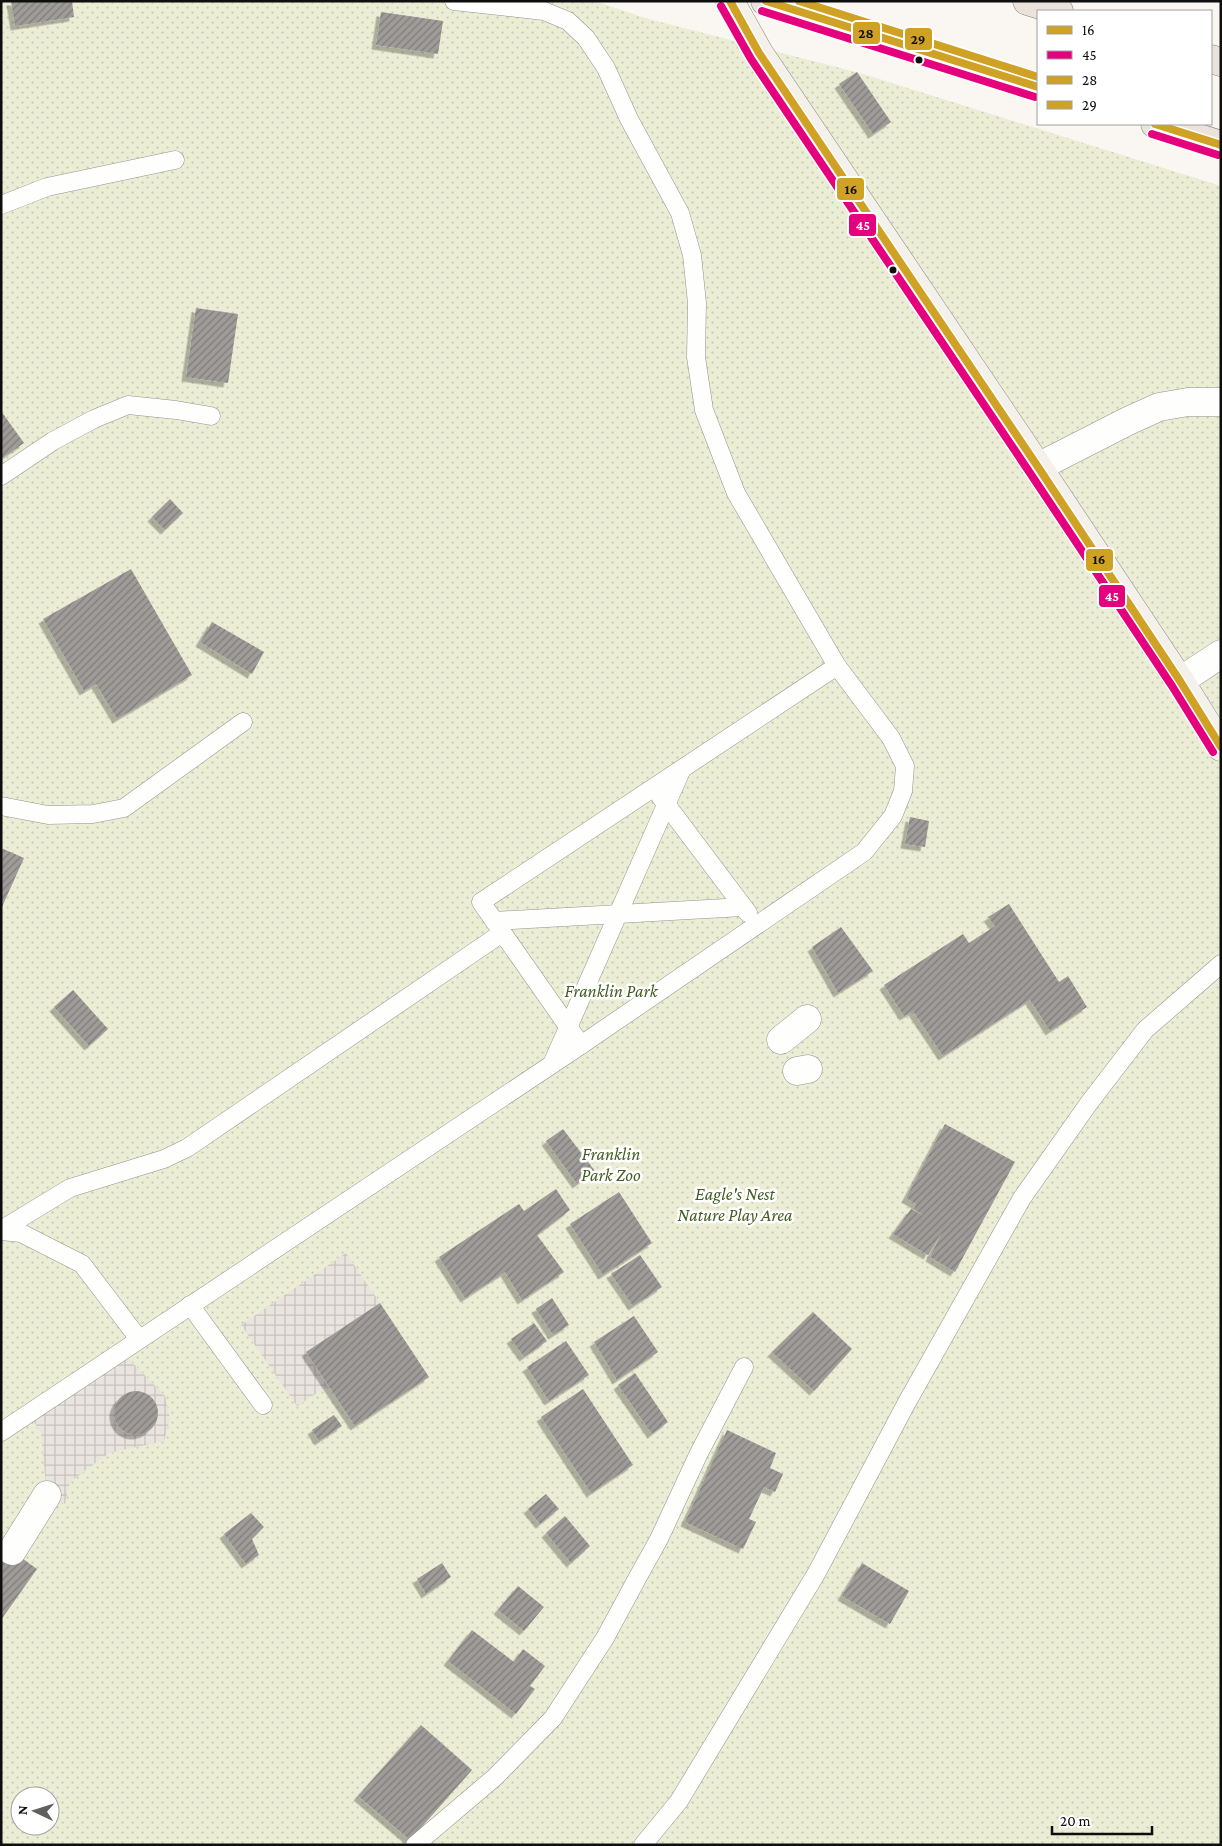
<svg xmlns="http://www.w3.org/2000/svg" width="1222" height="1846" font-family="'Crimson Pro',serif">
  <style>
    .park { fill: url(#park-dots); fill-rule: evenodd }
    .plaza { fill: url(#plaza-grid) }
    .building { fill: url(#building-hatch); filter: url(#shadow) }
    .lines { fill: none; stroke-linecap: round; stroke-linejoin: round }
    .service-casing { stroke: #949391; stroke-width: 19 }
    .pedestrian-casing { stroke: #949391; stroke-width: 29 }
    .minor-casing { stroke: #949391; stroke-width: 29 }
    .secondary-casing { stroke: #8b8a88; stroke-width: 29 }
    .primary-casing { stroke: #82807e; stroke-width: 29 }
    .service { stroke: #fefefd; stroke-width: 18 }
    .pedestrian { stroke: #fefefd; stroke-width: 28 }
    .minor { stroke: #fefefd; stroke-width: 28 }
    .secondary { stroke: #f4f0ea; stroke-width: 28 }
    .primary { stroke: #eae2db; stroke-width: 28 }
    .bus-1-casing { stroke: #fff; stroke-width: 11 }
    .bus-2-casing { stroke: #fff; stroke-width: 11 }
    .bus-3-casing { stroke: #fff; stroke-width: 11 }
    .bus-4-casing { stroke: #fff; stroke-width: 11 }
    .bus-1 { stroke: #cfa226; stroke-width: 8 }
    .bus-2 { stroke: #e5007d; stroke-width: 8 }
    .bus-3 { stroke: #cfa226; stroke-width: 8 }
    .bus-4 { stroke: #cfa226; stroke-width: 8 }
    .bus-dot { fill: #0e0e0e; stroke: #fff; stroke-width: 2 }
    .labels { text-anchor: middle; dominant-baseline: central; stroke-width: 5; stroke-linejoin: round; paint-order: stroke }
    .park-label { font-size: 18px; font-style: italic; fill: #435f24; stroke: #fff }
    .line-badge { stroke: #fff; stroke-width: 2 }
    .badge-label { font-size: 14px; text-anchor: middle; font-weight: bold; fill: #fff }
    .pale-badge-label { font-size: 14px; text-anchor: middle; font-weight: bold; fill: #111 }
  </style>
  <defs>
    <pattern id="park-dots" width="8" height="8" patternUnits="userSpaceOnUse" patternTransform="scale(1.25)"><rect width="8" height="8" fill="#ebedd5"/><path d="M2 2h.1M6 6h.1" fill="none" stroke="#c8cab6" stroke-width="1.8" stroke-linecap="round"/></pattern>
    <pattern id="plaza-grid" width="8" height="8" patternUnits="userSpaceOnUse" patternTransform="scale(1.25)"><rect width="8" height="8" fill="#eae4df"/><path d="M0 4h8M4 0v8" fill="none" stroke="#c8c2be"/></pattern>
    <pattern id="building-hatch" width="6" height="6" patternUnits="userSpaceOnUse" patternTransform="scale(1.25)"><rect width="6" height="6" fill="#9e9b98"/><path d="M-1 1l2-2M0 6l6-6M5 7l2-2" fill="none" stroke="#7f7d7a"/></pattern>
    <filter id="shadow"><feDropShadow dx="-4.5" dy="4.5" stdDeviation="0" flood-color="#0004"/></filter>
  </defs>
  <rect width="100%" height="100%" fill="#faf7f3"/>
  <!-- park -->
  <path class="park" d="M1 1H595L645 18 860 73 1221 186V1845H1ZM20 1796H50V1826H20Z"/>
  <!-- plaza -->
  <g class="plaza">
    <polygon points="346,1253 380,1303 306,1352 328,1386 297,1406 241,1325"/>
    <polygon points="121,1351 165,1396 170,1419 164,1441 109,1453 70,1482 65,1504 47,1495 41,1434 29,1413"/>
  </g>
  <!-- building -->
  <g class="building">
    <polygon points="11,1 72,1 74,17 15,26"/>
    <polygon points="381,12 443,21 438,54 376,45"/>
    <polygon points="857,72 891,122 873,134 839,84"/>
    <polygon points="196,308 238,314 228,383 186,377"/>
    <polygon points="1,411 24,443 1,459"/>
    <polygon points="170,499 183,513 165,530 152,517"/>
    <polygon points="131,569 192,675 117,719 96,684 84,691 43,619"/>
    <polygon points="212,622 264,652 252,674 200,642"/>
    <polygon points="910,817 929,821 925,847 905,844"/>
    <polygon points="1,848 24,858 1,909"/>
    <polygon points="1009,904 1059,982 1068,976 1087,1007 1050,1031 1030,1000 943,1056 913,1011 904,1016 884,985 963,934 969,943 995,926 988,917"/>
    <polygon points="841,927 873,971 838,993 812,947"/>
    <polygon points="73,990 108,1029 89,1046 54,1007"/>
    <polygon points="945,1124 1015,1162 955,1272 930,1257 942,1232 928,1255 893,1234 911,1209 924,1216 914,1209 916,1204 906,1198"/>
    <polygon points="563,1129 595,1171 577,1184 546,1141"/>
    <polygon points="556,1189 570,1210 537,1235 564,1272 522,1300 505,1272 465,1298 439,1257 519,1204 524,1211"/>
    <polygon points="619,1192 652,1243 603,1275 570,1224"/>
    <polygon points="640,1255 662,1287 633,1306 611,1274"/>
    <polygon points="552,1298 569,1325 553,1335 536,1309"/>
    <polygon points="380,1303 429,1377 355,1426 306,1352"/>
    <polygon points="813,1312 852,1349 814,1391 772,1352"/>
    <polygon points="634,1316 658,1352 617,1380 594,1342"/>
    <polygon points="534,1323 547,1341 524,1357 511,1339"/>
    <polygon points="566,1341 589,1375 549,1401 527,1367"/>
    <polygon points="635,1373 668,1422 652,1434 618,1385"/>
    <polygon points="583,1389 633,1465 591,1493 541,1417"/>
    <circle cx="136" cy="1413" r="22"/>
    <polygon points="334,1415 342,1426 319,1441 312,1430"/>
    <polygon points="727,1430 776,1453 770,1468 783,1474 775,1492 764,1487 749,1519 756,1522 743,1549 685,1522"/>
    <polygon points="546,1494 559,1509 540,1524 528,1509"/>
    <polygon points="251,1513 264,1527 252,1539 259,1555 246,1564 224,1534"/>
    <polygon points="565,1516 590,1546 571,1563 546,1533"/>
    <polygon points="1,1543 37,1569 1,1620"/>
    <polygon points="442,1563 451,1577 426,1594 417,1579"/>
    <polygon points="862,1563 909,1591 890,1624 842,1596"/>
    <polygon points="518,1586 544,1607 524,1631 498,1610"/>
    <polygon points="472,1630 514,1662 523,1649 545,1666 530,1686 535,1689 516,1714 448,1661"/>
    <polygon points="421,1725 472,1770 410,1840 358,1796"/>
  </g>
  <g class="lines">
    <!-- service casing -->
    <g class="service-casing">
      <g id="service">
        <polyline points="1,205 47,187 175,160"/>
        <polyline points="1,476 53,441 94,419 128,405 176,410 211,416"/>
        <polyline points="660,796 748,913"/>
        <polyline points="1,806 48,815 93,814 124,808 243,722"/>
        <polyline points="494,921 743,907"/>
        <polyline points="581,1045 481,902 837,666"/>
        <polyline points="552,1064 681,771"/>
        <polyline points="1,1230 70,1188 164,1159 187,1148 502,933"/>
        <polyline points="1,1231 21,1233 82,1264 139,1339"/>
        <polyline points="190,1305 263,1405"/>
        <polyline points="1,1432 581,1045 864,852 893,816 903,791 905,766 891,738 837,666 736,493 704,410 696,357 697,303 692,255 680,213 629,119 606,68 586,38 568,21 544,11 454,1"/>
        <polyline points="415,1845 494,1778 553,1718 605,1638 639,1575 659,1539 699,1453 744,1367"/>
        <polyline points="643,1845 679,1801 816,1574 906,1404 1022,1198 1089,1103 1145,1030 1221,964"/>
      </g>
    </g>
    <!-- pedestrian casing -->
    <g class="pedestrian-casing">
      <g id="pedestrian">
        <polyline points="781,1040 807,1019"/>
        <polyline points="797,1071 808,1069"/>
        <polyline points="12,1551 47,1495"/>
      </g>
    </g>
    <!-- minor casing -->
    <g class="minor-casing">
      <g id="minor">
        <polyline points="1038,467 1128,421 1159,407 1188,402 1221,402"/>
        <polyline points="1180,681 1221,654"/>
      </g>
    </g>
    <!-- secondary casing -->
    <g class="secondary-casing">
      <polyline id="secondary" points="730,1 759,53 1038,467 1180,681 1221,747"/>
    </g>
    <!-- primary casing -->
    <g class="primary-casing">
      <g id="primary">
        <polyline points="765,1 1038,87"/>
        <polyline points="1027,1 1059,11"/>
        <polyline points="1211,59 1221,62"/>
        <polyline points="1155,124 1221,145"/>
      </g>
    </g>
    <!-- service -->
    <use href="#service" class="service"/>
    <!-- pedestrian -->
    <use href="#pedestrian" class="pedestrian"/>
    <!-- minor -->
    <use href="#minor" class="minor"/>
    <!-- secondary -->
    <use href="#secondary" class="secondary"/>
    <!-- primary -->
    <use href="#primary" class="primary"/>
    <!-- bus-1 casing -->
    <g class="bus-1-casing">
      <polyline id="bus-1" points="730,1 759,53 1038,467 1180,681 1221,747"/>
    </g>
    <!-- bus-2 casing -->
    <g class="bus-2-casing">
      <g id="bus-2">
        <polyline points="721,6 751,59 1030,473 1172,686 1213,752"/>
        <polyline points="762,11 1035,97"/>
        <polyline points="1152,134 1218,155"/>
      </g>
    </g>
    <!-- bus-3 casing -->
    <g class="bus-3-casing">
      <g id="bus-3">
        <polyline points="766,1 1038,87"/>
        <polyline points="1155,124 1221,145"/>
      </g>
    </g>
    <!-- bus-4 casing -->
    <g class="bus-4-casing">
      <polyline id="bus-4" points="799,1 1038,77"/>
    </g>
    <!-- bus-1 -->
    <use href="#bus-1" class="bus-1"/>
    <!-- bus-2 -->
    <use href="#bus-2" class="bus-2"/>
    <!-- bus-3 -->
    <use href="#bus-3" class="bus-3"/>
    <!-- bus-4 -->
    <use href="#bus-4" class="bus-4"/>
  </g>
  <!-- markers -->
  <g class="bus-dot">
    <circle cx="919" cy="60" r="4.5"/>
    <circle cx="893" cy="270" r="4.5"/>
  </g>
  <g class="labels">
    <!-- park labels -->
    <g class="park-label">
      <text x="611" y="991">Franklin Park</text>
      <text x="611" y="1154">Franklin<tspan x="611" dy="21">Park Zoo</tspan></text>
      <text x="735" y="1194">Eagle's Nest<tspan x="735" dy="21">Nature Play Area</tspan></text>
    </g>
  </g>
  <g class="line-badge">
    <rect x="852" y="21" width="29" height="24" rx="5" fill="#cfa226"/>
    <rect x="904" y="27" width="29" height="24" rx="5" fill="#cfa226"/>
    <rect x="836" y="177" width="29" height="24" rx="5" fill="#cfa226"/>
    <rect x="848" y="213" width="29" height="24" rx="5" fill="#e5007d"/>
    <rect x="1085" y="548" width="29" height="24" rx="5" fill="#cfa226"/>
    <rect x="1098" y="584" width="28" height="24" rx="5" fill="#e5007d"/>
  </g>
  <g class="badge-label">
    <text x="863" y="230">45</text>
    <text x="1112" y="601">45</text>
  </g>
  <g class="pale-badge-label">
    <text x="866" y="38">28</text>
    <text x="918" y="44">29</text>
    <text x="851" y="194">16</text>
    <text x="1099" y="564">16</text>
  </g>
  <!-- border -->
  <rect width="1222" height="1846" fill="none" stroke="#0e0e0e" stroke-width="5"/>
  <!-- legend -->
  <rect x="1037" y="10" width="175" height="115" fill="#ffffff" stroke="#9f9f9f"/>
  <rect x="1047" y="26" width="25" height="8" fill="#cfa226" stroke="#9f9f9f"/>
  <text x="1082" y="35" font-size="15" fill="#0e0e0e">16</text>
  <rect x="1047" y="51" width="25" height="8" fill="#e5007d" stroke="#9f9f9f"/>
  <text x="1082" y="60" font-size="15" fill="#0e0e0e">45</text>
  <rect x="1047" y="76" width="25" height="8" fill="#cfa226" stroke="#9f9f9f"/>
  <text x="1082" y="85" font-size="15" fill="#0e0e0e">28</text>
  <rect x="1047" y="101" width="25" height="8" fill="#cfa226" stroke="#9f9f9f"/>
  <text x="1082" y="110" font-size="15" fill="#0e0e0e">29</text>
  <!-- north arrow -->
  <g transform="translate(35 1811) rotate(274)"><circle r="24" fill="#ffffff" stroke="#9f9f9f"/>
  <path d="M0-4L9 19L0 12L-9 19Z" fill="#61605e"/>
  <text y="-8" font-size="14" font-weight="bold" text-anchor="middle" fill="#0e0e0e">N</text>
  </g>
  <!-- scale -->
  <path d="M1052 1826v8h100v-8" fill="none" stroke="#0e0e0e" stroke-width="2.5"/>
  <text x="1060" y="1826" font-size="15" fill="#0e0e0e" stroke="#ffffff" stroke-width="4" paint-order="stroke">20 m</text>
</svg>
